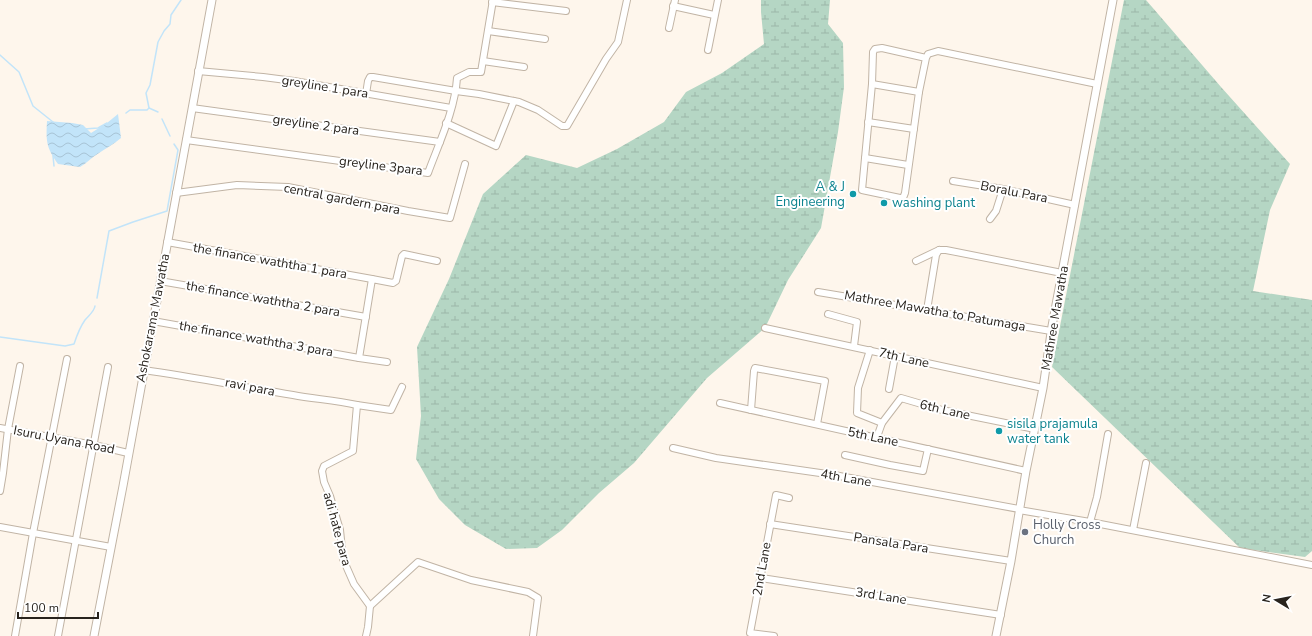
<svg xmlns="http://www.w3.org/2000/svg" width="1312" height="636" font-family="'Nunito Sans',sans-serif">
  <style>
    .wetland { fill: url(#wetland-marsh) }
    .water { fill: url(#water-waves) }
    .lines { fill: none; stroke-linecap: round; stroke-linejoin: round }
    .stream { stroke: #c2e4f9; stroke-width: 1.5 }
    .minor-casing { stroke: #c1b4a5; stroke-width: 8 }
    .tertiary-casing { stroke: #c1b4a5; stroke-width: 9 }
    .minor { stroke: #fff; stroke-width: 6 }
    .tertiary { stroke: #fff; stroke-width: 7 }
    .culture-dot { fill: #0f9aa8; stroke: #fff; stroke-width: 1.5 }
    .worship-dot { fill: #6b7280; stroke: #fff; stroke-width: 1.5 }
    .labels { text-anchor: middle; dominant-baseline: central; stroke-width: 4; stroke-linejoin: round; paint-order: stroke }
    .street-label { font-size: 13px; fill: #28231d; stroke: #fff }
    .culture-label { font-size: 13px; fill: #0d838f; stroke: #fff; text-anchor: start }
    .worship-label { font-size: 13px; fill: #5b616d; stroke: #fff; text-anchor: start }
  </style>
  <defs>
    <pattern id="wetland-marsh" width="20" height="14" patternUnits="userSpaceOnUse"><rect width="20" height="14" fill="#b5d6c4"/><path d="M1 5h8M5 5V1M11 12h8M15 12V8" fill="none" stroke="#9cb7a8"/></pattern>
    <pattern id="water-waves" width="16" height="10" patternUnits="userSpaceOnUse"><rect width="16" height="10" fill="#c2e4f9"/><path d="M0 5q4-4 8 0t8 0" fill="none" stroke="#a7c3d5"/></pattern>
  </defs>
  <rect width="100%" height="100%" fill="#fef6ec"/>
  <!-- wetland -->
  <g class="wetland">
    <polygon points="761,0 830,0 828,24 843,43 844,87 838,132 821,228 788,280 765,328 707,378 634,463 599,493 562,530 537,548 506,549 465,525 439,499 416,459 421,416 417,347 449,279 483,194 526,155 577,168 617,149 664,122 686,92 722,73 764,44 761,12"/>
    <polygon points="1124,0 1146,0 1221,87 1290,164 1270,210 1253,291 1312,300 1312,551 1305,557 1240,548 1052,367"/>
  </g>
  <!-- water -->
  <path class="water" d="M118 114 121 138C114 144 106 148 99 153 92 157 87 163 80 167L58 164C46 147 46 141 47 121L72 123 83 125 91 133 107 123Z"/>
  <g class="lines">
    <!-- stream -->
    <g class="stream">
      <polyline points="0,55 19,72 33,106 53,122"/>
      <polyline points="149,108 158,112"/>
      <polyline points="126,113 130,110 147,110 149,108 146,93 150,85 158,42 164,31 170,24 171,15 181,0"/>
      <polyline points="162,119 170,136"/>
      <polyline points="84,129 98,128 107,123"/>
      <polyline points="53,156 54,166"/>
      <polyline points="97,298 109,231 133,222 167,211 178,150 174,144"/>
      <path d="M0 337 65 346 74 344C77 335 80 327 85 320 89 315 94 312 95 306"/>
    </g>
    <!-- minor casing -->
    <g class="minor-casing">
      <g id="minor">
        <polyline points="492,2 566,11"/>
        <polyline points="673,6 714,15"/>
        <polyline points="669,28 675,0"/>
        <polyline points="488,31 545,39"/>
        <polyline points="708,50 718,0"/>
        <polyline points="926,58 882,48 875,49 873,52 872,84 862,190 900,198 903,198 905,193 919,92 926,58 928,54 938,51 1097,84"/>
        <polyline points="483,61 524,67"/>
        <polyline points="198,71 263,77 294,81 451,108"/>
        <polyline points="872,84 919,92"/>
        <polyline points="366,94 368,81 370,77 373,77 456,91 479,94 519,102 538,110 562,126 567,126 606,59 618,42 627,0"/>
        <polyline points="192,108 440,142"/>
        <polyline points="868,122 914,129"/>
        <polyline points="446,123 496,146 514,101"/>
        <path d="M186 140 428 173C439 143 455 110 457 78L469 72H481L493 0"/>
        <polyline points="865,158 908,165"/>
        <polyline points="953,181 1003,189 1075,205"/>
        <polyline points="176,193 237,185 288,187 408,211 450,218 465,164"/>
        <polyline points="990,219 996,211 1003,189"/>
        <polyline points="167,242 372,279"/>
        <polyline points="916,261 939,250"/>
        <polyline points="160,281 366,317"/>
        <polyline points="818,292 1051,331"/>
        <polyline points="927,310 936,255 939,250 946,250 1062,273"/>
        <polyline points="828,314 857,322 854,346"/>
        <polyline points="153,321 359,358"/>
        <polyline points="765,328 1043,388"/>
        <polyline points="870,350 858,388 857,413 882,423"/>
        <polyline points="387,362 359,358 372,279 393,283 396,281 402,256 404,254 437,261"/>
        <path d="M144 370C194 377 243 387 293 395 314 399 335 400 357 405"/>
        <polyline points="889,389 895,356"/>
        <polyline points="720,403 1026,471"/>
        <polyline points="751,410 754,371 755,368 825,381 817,424"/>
        <polyline points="0,428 94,445 128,453"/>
        <polyline points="877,437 882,423 901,398 942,410 1035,429"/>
        <polyline points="673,448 716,458 834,475 1019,509"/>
        <polyline points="845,455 890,465 923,471 928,449"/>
        <polyline points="0,491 3,473 8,429 20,366"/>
        <polyline points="1019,510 1090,522 1312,565"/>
        <polyline points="1090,522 1097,497 1108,434"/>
        <polyline points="770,524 1011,561"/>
        <polyline points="0,527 111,547"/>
        <polyline points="1133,530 1146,463"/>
        <polyline points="761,578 1001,615"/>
        <polyline points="370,606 354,584 343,559 340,530 330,496 324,482 322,471 324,466 353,451 357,405 391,410 402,387"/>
        <polyline points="370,606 418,562 471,580 528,592 538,598 533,636"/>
        <polyline points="15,636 33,533 67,359"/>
        <polyline points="58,636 108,367"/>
        <polyline points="366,636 368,627 370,606"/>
        <polyline points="774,636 750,633 776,495 789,498"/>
      </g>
    </g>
    <!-- tertiary casing -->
    <g class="tertiary-casing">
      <g id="tertiary">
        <polyline points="94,636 123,486 212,0"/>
        <polyline points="996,636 1011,561 1026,471 1043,388 1052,326 1113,0"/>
      </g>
    </g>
    <!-- minor -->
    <use href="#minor" class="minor"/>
    <!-- tertiary -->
    <use href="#tertiary" class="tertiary"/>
  </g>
  <!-- markers -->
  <g class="culture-dot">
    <circle cx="853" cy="194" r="4"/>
    <circle cx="884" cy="203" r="4"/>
    <circle cx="999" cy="431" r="4"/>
  </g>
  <circle class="worship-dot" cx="1025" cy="532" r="4"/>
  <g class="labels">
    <!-- street labels -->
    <g class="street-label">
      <text transform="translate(325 87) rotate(9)">greyline 1 para</text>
      <text transform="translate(316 125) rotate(8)">greyline 2 para</text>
      <text transform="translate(381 166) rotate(7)">greyline 3para</text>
      <text transform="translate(1014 192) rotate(11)">Boralu Para</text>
      <text transform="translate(342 199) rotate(11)">central gardern para</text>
      <text transform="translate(270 261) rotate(10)">the finance waththa 1 para</text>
      <text transform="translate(263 299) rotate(10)">the finance waththa 2 para</text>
      <text transform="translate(935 311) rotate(10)">Mathree Mawatha to Patumaga</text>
      <text transform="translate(153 318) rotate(-79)">Ashokarama Mawatha</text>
      <text transform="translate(1055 318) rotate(-80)">Mathree Mawatha</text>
      <text transform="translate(256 339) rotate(10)">the finance waththa 3 para</text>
      <text transform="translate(904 358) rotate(13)">7th Lane</text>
      <text transform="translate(250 387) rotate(11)">ravi para</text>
      <text transform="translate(945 410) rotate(13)">6th Lane</text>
      <text transform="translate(873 437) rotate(12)">5th Lane</text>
      <text transform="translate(64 440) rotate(11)">Isuru Uyana Road</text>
      <text transform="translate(846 478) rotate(10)">4th Lane</text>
      <text transform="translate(337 529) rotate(75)">adi hate para</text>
      <text transform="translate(891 543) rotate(9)">Pansala Para</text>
      <text transform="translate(762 569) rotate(-80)">2nd Lane</text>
      <text transform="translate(881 596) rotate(9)">3rd Lane</text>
    </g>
    <!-- culture labels -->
    <g class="culture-label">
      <text x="845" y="187" text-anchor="end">A &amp; J<tspan x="845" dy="15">Engineering</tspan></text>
      <text x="892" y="203">washing plant</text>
      <text x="1007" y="424">sisila prajamula<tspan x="1007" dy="15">water tank</tspan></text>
    </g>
    <!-- worship labels -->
    <g class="worship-label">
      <text x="1033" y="525">Holly Cross<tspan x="1033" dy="15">Church</tspan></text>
    </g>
  </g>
  <!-- north arrow -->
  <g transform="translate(1276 600) rotate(280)" stroke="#ffffff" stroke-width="3" paint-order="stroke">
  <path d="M0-3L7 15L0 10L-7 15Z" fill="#28231d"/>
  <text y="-6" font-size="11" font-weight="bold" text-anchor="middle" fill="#28231d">N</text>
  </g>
  <!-- scale -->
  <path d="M18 612v6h80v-6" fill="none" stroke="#28231d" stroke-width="2"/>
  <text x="24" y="612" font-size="12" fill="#28231d" stroke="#ffffff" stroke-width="3" paint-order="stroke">100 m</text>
</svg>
